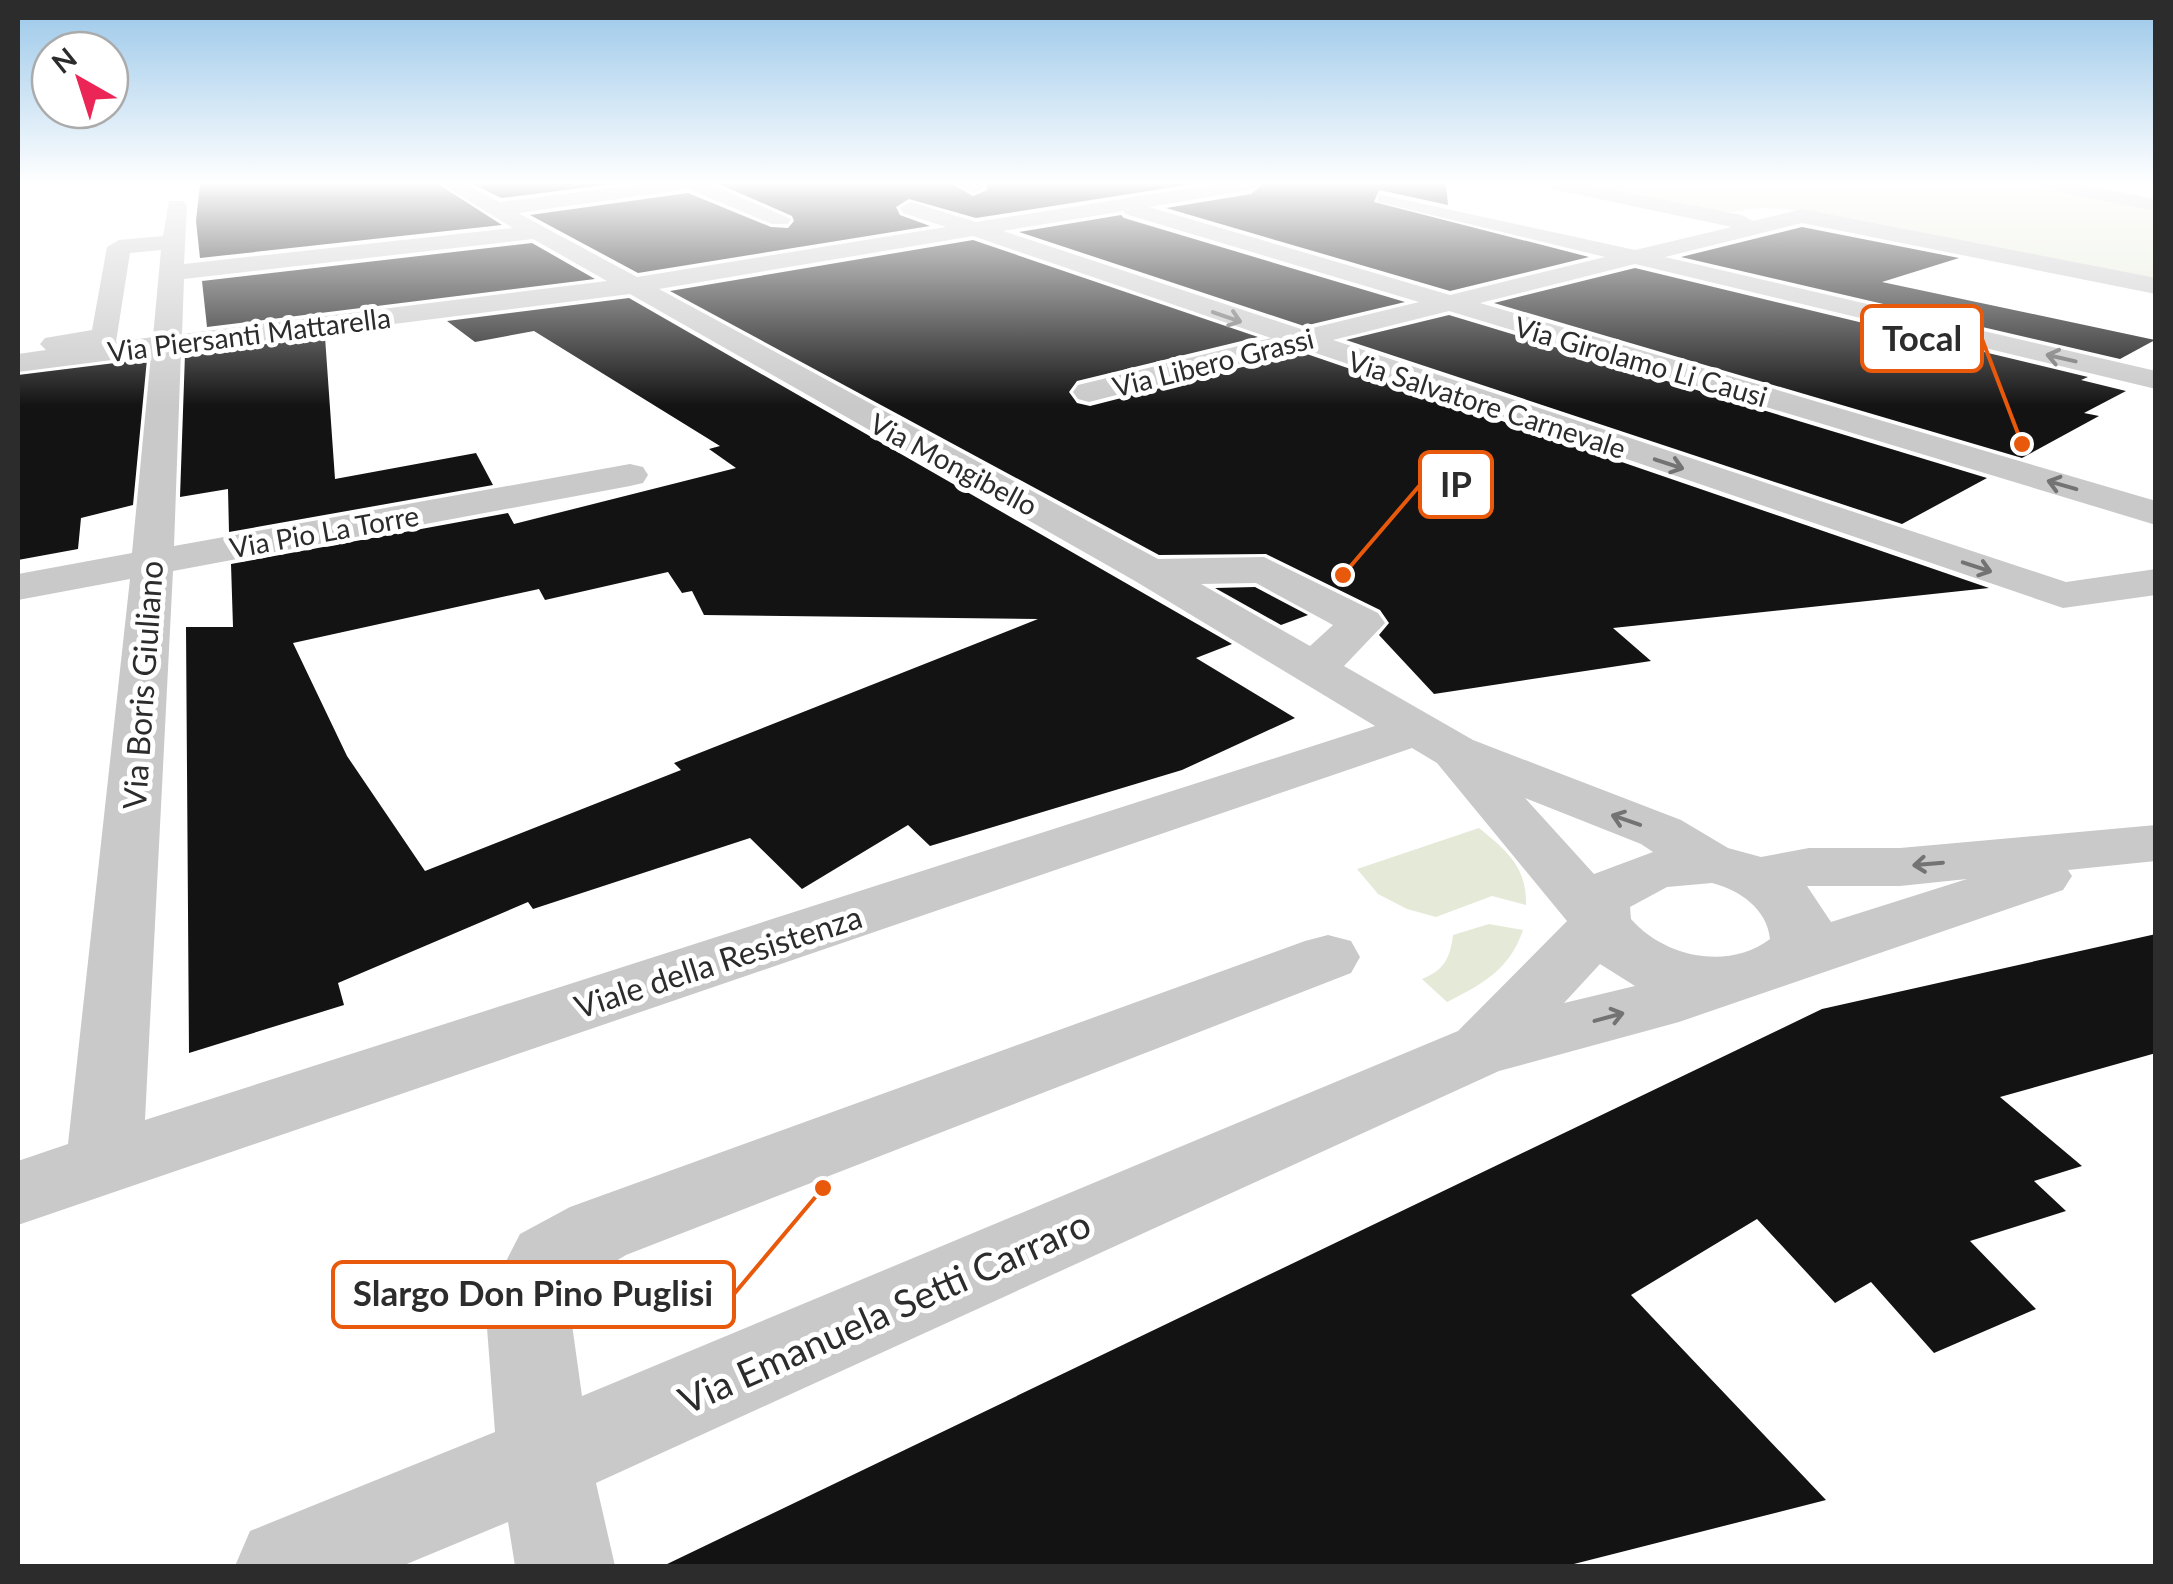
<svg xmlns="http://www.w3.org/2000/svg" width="2173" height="1584" font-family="Lato,sans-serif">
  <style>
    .green { fill: #e5ead8 }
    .building { fill: #131313; fill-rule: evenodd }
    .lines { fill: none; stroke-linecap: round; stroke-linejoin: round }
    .minor { fill: #c9c9c9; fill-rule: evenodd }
    .oneway { stroke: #737373 }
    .labels { text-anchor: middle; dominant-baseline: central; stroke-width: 10; stroke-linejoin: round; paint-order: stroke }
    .far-street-label { font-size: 28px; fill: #2c2c2c; stroke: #fff }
    .street-label { font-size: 32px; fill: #2c2c2c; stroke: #fff }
    .near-street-label { font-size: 38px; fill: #2c2c2c; stroke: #fff }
    .leader { fill: none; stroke: #e8590c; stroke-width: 4 }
    .callout-dot { fill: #e8590c; stroke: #fff; stroke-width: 4 }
    .callout { fill: #fff; stroke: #e8590c; stroke-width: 4 }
    .callout-label { font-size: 35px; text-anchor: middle; font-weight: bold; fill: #2c2c2c }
  </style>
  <rect width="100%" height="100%" fill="#fff"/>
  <!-- green -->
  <g class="green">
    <polygon points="1570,184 2029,184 2155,208 2155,282 1806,211 1763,208 1722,213"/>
    <path d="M1479 828C1507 851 1527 867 1526 905L1492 896 1436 917 1407 909 1378 894 1357 869Z"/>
    <path d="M1489 924 1523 930C1510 969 1483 984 1447 1002L1422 979C1444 970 1450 959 1453 935Z"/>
  </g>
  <!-- building -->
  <g class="building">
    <polygon points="200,184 438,184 502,225 200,258 196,221"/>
    <polygon points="473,184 613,184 501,198"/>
    <polygon points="719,184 952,184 973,196 987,190 987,184 1193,184 976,218 909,199 896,207 900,215 930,226 638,273 530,215 688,193 771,227 788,228 794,221 792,216"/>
    <polygon points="1263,184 1446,184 1448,205 1379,190 1374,202 1589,257 1450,291 1166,208 1251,194"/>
    <polygon points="1121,215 1124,218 1405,302 1304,326 1019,232"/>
    <polygon points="1802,227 1959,258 1882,282 2155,340 2120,359 1681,257"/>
    <polygon points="973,240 1258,337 1077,381 1069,392 1077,403 1090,406 1301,352 1989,588 1613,628 1651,661 1434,694 1379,635 1389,623 1380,610 1266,554 1159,555 670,291"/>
    <polygon points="532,243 595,279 207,327 202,281"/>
    <polygon points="1635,268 2088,377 2081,380 2126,391 2084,413 2099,416 2022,458 1494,303"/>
    <path d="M629 298 1232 644 1196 658 1295 718 1182 770 930 846 908 825 802 889 750 838 533 909 528 902 338 983 344 1005 189 1053 186 627H233L231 564 508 513 514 524 736 468 709 449 720 446 534 331 475 342 447 321ZM668 572 682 593 692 591 704 615 1038 619 674 763 681 770 425 871 347 756 293 643 539 589 545 600Z"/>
    <polygon points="1449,315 1987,478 1902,524 1346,340"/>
    <polygon points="325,337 335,479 476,453 493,485 229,532 228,489 180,497 185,354"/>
    <polygon points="147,359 133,505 81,518 78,549 18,560 18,375"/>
    <polygon points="1255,587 1308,615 1281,625 1215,588"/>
    <polygon points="2156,934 2156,1053 2000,1097 2082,1166 2034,1181 2066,1211 1970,1241 2036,1309 1934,1353 1871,1282 1835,1303 1757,1219 1631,1295 1826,1500 1566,1566 663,1566 1822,1009"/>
  </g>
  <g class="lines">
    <!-- minor -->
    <g class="minor">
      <path d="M441 184H465L500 202 641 184H710L791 219 788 224H772L688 189 518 213 637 277 946 227 903 213 900 208 911 202 976 222 1215 184H1260L1250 190 1149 207 1450 295 1605 257 1378 202V194L1635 250 1732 227 1556 190 1546 184H1584L1742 215 1753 221 1802 209 2156 278V294L1802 223 1665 257 2156 371V389L1635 264 1480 303 2156 501V525L1449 311 1333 340 2066 582 2156 569V595L2063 608 1301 348 1089 402 1078 399 1073 392 1078 385 1271 338 973 236 659 289 1158 559 1264 557 1378 613 1385 623 1344 666 1473 740 1681 820 1728 848 1761 857 1809 848H1900L2156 825V861L2068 870 2072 876 2063 890 1679 1022 1499 1071 596 1483 615 1566H515L508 1522 402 1566H235L250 1531 495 1432 485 1302 520 1234 570 1207 1305 941 1328 935 1351 941 1360 957 1351 973 626 1255 578 1284 569 1303 582 1396 1458 1031 1567 921 1437 763 1412 748 18 1225V1161L68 1144 130 579 18 600V574L132 553 151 355 18 372V354L46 350 40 344 45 338 92 330 107 247 119 240 163 236 169 201H183L187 205 184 264 513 228ZM1124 211 1125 214 1419 302 1304 330 1003 231ZM533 239 607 281 182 334 184 279ZM161 250 153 337 116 342 130 253ZM630 294 1135 581 1375 726 145 1120 173 571 630 486 643 483 648 475 643 467 630 464 174 546 181 351ZM1256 583 1333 625 1310 646 1201 584ZM1525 798 1641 844 1653 852 1594 874ZM1967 879 1831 922 1807 886H1900ZM1712 883C1740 890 1767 909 1770 939 1728 971 1664 957 1631 919L1630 907 1667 887ZM1600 964 1635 986 1564 1003Z"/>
      <polygon points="955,184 983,184 985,187 975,193"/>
      <polygon points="2038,184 2078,184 2156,199 2156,211 2048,190"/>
    </g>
  </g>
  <!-- one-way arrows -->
  <defs><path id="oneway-shaft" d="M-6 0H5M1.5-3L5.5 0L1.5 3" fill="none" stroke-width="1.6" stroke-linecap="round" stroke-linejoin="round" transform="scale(2.5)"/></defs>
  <g class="oneway">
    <use href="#oneway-shaft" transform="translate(1227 317) rotate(19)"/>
    <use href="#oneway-shaft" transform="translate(2061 358) rotate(-167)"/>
    <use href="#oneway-shaft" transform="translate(1669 464) rotate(18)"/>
    <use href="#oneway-shaft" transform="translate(2062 485) rotate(-164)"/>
    <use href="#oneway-shaft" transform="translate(1977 567) rotate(18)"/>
    <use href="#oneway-shaft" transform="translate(1626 820) rotate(-161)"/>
    <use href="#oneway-shaft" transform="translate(1928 864) rotate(175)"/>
    <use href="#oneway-shaft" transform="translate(1609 1017) rotate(-15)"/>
  </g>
  <!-- sky -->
  <linearGradient id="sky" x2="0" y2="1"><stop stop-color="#99c7e9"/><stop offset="0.45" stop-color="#fff"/><stop offset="1" stop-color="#fff" stop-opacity="0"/></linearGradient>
  <rect width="2173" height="406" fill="url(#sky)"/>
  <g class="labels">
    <!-- far-street labels -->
    <g class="far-street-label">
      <text transform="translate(249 334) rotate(-7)">Via Piersanti Mattarella</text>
      <text transform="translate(1641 361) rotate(16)">Via Girolamo Li Causi</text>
      <text transform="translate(1213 362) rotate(-14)">Via Libero Grassi</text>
      <text transform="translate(1487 404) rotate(18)">Via Salvatore Carnevale</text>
      <text transform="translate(954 464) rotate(28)">Via Mongibello</text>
      <text transform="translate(324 531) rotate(-10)">Via Pio La Torre</text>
    </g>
    <!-- street labels -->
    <g class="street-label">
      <text transform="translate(142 685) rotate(-86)">Via Boris Giuliano</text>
      <text transform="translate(718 961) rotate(-18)">Viale della Resistenza</text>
    </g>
    <!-- near-street labels -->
    <g class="near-street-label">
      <text transform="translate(884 1311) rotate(-24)">Via Emanuela Setti Carraro</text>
    </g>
  </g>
  <!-- callouts -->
  <path class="leader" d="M2022 444L1982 339M1343 575L1420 485M823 1188L734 1294"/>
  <g class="callout-dot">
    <circle cx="2022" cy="444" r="10"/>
    <circle cx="1343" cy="575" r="10"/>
    <circle cx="823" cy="1188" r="10"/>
  </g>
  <g class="callout">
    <rect x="1862" y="306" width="120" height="65" rx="10"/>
    <rect x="1420" y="452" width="72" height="65" rx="10"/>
    <rect x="333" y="1262" width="401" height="65" rx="10"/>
  </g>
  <g class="callout-label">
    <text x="1922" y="351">Tocal</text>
    <text x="1456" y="497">IP</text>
    <text x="533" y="1306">Slargo Don Pino Puglisi</text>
  </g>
  <!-- border -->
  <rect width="2173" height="1584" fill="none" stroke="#2c2c2c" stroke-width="40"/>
  <!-- north arrow -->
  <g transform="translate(80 80) rotate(321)"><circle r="48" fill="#ffffff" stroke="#ababab" stroke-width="2.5"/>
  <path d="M0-8L18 38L0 25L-18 38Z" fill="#eb2555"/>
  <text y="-15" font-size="28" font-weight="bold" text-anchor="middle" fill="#2c2c2c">N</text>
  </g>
</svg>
